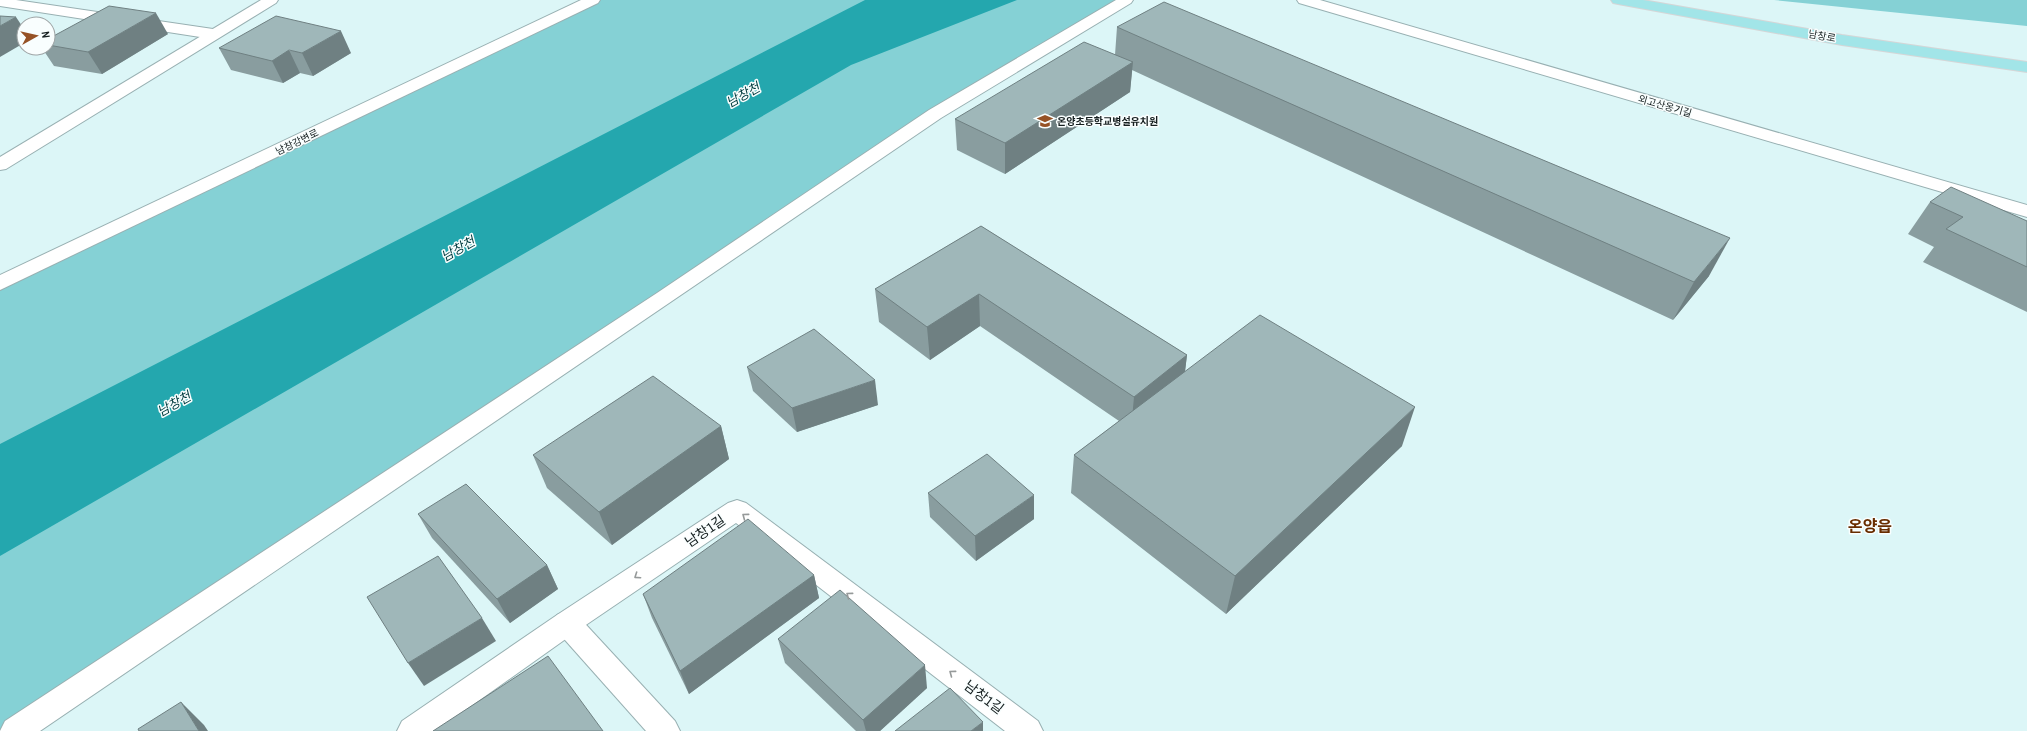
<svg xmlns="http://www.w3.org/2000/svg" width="2027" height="731" font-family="'Archivo Narrow','Noto Sans KR',sans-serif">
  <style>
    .green { fill: #85d1d5 }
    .water { fill: #24a7ae }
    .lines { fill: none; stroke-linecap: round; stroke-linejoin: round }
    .service-casing { stroke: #98b0b2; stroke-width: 2 }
    .minor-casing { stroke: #98b0b2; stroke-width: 2 }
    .tertiary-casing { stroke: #98b0b2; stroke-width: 2 }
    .secondary-casing { stroke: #98b0b2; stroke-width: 2 }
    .primary-casing { stroke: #d5d6d7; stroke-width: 2 }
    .service { fill: #fff; fill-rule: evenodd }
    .minor { fill: #fff; fill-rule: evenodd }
    .tertiary { fill: #fff; fill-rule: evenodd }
    .secondary { fill: #fff; fill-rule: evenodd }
    .primary { fill: #a2e5e8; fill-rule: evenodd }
    .wall { fill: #899d9f }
    .shaded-wall { fill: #6f8082 }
    .building { fill: #9fb7b9; stroke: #6f8082 }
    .oneway { stroke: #969a9a }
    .labels { text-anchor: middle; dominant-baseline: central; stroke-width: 3; stroke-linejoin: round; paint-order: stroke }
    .far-street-label { font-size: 10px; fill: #151e1f; stroke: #f9fefe }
    .far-poi-label { font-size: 10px; font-weight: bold; fill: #151e1f; stroke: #f9fefe; text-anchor: start }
    .water-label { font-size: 13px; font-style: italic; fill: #003b3e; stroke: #f9fefe }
    .near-street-label { font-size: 14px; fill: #151e1f; stroke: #f9fefe }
    .district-label { font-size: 16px; font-weight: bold; fill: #682d00; stroke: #f9fefe }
  </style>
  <rect width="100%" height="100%" fill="#dcf6f7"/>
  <!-- green -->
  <g class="green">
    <polygon points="593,0 1126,0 935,114 0,731 0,283"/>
    <polygon points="1774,0 2027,0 2027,26"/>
  </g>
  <!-- water -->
  <polygon class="water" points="865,0 1017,0 851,65 0,556 0,444"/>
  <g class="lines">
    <!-- service casing -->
    <g class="service-casing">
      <polygon id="service" points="567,611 577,615 675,721 680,731 646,731 557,631 553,623 557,615"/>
    </g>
    <!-- minor casing -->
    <g class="minor-casing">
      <g id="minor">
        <polygon points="0,0 16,0 213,29 218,31 221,34 218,37 213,39 0,6"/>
        <polygon points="1116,0 1133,0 1131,3 941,118 40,731 0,731 5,721 657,293 929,110"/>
      </g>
    </g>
    <!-- tertiary casing -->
    <g class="tertiary-casing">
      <g id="tertiary">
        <polygon points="261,0 278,0 276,3 6,169 0,170 0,157"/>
        <polygon points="581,0 600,0 598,3 0,290 0,275"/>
        <polygon points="737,500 746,503 1038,721 1043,731 1005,731 736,523 577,631 436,731 397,731 402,721 557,615 728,503"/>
      </g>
    </g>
    <!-- secondary casing -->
    <g class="secondary-casing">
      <polygon id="secondary" points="1297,0 1320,0 2027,205 2027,217 1299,3"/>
    </g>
    <!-- primary casing -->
    <g class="primary-casing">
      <polygon id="primary" points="1611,0 1643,0 1842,35 2027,62 2027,72 1842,45 1618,4 1613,3"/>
    </g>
    <!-- service -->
    <use href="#service" class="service"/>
    <!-- minor -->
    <use href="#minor" class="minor"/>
    <!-- tertiary -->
    <use href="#tertiary" class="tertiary"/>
    <!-- secondary -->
    <use href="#secondary" class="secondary"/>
    <!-- primary -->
    <use href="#primary" class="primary"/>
  </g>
  <!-- wall -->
  <g class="wall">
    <polygon points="1117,27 1709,276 1673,320 1132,70 1130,92 1005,174 957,150 955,119 1115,55"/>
    <polygon points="168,34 102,74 54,66 42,48 48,48 48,39"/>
    <polygon points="219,48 351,53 313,76 300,73 283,83 231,70"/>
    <polygon points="1930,202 2027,221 2027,312 1923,262 1934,247 1908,234"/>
    <polygon points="981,226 1187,355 1185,371 1402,446 1226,614 1071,493 1074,455 1119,421 980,326 930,360 879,322 875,289"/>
    <polygon points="747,367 878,405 797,432 753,391"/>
    <polygon points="721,426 729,459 612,545 547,488 533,455"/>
    <polygon points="928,493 1034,519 976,561 930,517"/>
    <polygon points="418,514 547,565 558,589 510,623 432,538"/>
    <polygon points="814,575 819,598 689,694 652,618 643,594"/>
    <polygon points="778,639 927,688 880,731 856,731 785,663"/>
  </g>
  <!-- shaded-wall -->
  <g class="shaded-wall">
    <polygon points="156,13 168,34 102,74 88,52"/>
    <polygon points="16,17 24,29 24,43 0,57 0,26"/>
    <polygon points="341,31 351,53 313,76 302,53"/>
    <polygon points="289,50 300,73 283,83 272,61"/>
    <polygon points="1133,62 1130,92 1005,174 1005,143"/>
    <polygon points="1730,238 1709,276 1673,320 1694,282"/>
    <polygon points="979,294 980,326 930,360 927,327"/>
    <polygon points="1187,355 1183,388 1131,430 1134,397"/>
    <polygon points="875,380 878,405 797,432 792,408"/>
    <polygon points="1415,407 1402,446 1226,614 1235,576"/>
    <polygon points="721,426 729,459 612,545 599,512"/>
    <polygon points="1034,495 1034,519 976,561 975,536"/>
    <polygon points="547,565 558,589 510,623 497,599"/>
    <polygon points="814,575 819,598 689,694 680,671"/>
    <polygon points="482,618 496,641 424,686 408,663"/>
    <polygon points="925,665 927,688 880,731 866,731 863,720"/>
    <polygon points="181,702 204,725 208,731 199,731"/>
    <polygon points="983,722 983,731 971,731"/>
  </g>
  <!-- building -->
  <g class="building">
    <polygon points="1164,2 1730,238 1694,282 1117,27"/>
    <polygon points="109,6 156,13 88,52 48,45 48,39"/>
    <polygon points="0,16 16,17 0,26"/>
    <polygon points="276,16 341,31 302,53 289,50 272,61 219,48"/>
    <polygon points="1084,42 1133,62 1005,143 955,119"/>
    <polygon points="1951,187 2027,221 2027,267 1946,229 1963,217 1930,202"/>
    <polygon points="981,226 1187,355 1134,397 979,294 927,327 875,289"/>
    <polygon points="1260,315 1415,407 1235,576 1074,455"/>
    <polygon points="814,329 875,380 792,408 747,367"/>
    <polygon points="653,376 721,426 599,512 533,455"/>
    <polygon points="987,454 1034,495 975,536 928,493"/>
    <polygon points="466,484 547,565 497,599 418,514"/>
    <polygon points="748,519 814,575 680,671 643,594"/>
    <polygon points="438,556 482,618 408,663 367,597"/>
    <polygon points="840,590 925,665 863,720 778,639"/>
    <polygon points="548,656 603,731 433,731"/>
    <polygon points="950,688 983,722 971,731 895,731"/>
    <polygon points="181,702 199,731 139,731 138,729"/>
  </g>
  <!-- one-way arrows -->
  <defs><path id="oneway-chevron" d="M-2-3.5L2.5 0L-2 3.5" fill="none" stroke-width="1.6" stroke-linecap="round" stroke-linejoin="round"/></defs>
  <g class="oneway">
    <use href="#oneway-chevron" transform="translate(745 516) rotate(-143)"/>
    <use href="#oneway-chevron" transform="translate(637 576) rotate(146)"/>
    <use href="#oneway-chevron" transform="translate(849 595) rotate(-143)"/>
    <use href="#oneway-chevron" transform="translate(952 673) rotate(-143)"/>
  </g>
  <!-- icons -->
  <defs>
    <g id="school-bare" transform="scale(1.2)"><path d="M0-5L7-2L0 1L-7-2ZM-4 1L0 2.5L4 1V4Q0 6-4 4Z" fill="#965226" stroke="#f9fefe" stroke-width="2.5" paint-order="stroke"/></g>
  </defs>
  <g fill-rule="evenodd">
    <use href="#school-bare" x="1045" y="121"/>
  </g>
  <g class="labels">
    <!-- far-street labels -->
    <g class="far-street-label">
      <text transform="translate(1822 36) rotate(10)">남창로</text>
      <text transform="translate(1665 106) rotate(16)">외고산옹기길</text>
      <text transform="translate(297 142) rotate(-26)">남창강변로</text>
    </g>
    <!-- far-poi labels -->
    <g class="far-poi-label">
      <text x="1057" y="121">온양초등학교병설유치원</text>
    </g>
    <!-- water labels -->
    <g class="water-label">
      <text transform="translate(743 95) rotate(-29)">남창천</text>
      <text transform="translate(458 249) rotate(-29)">남창천</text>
      <text transform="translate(174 404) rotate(-29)">남창천</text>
    </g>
    <!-- near-street labels -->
    <g class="near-street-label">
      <text transform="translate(705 531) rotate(-34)">남창1길</text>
      <text transform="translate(984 697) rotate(37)">남창1길</text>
    </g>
    <!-- district labels -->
    <g class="district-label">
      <text x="1870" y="526">온양읍</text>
    </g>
  </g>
  <!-- north arrow -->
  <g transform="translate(36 36) rotate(82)"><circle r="19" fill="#f9fefe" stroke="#9ea4a5"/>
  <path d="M0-3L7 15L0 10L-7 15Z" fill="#965226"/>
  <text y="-6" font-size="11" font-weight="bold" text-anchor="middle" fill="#151e1f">N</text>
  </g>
</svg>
